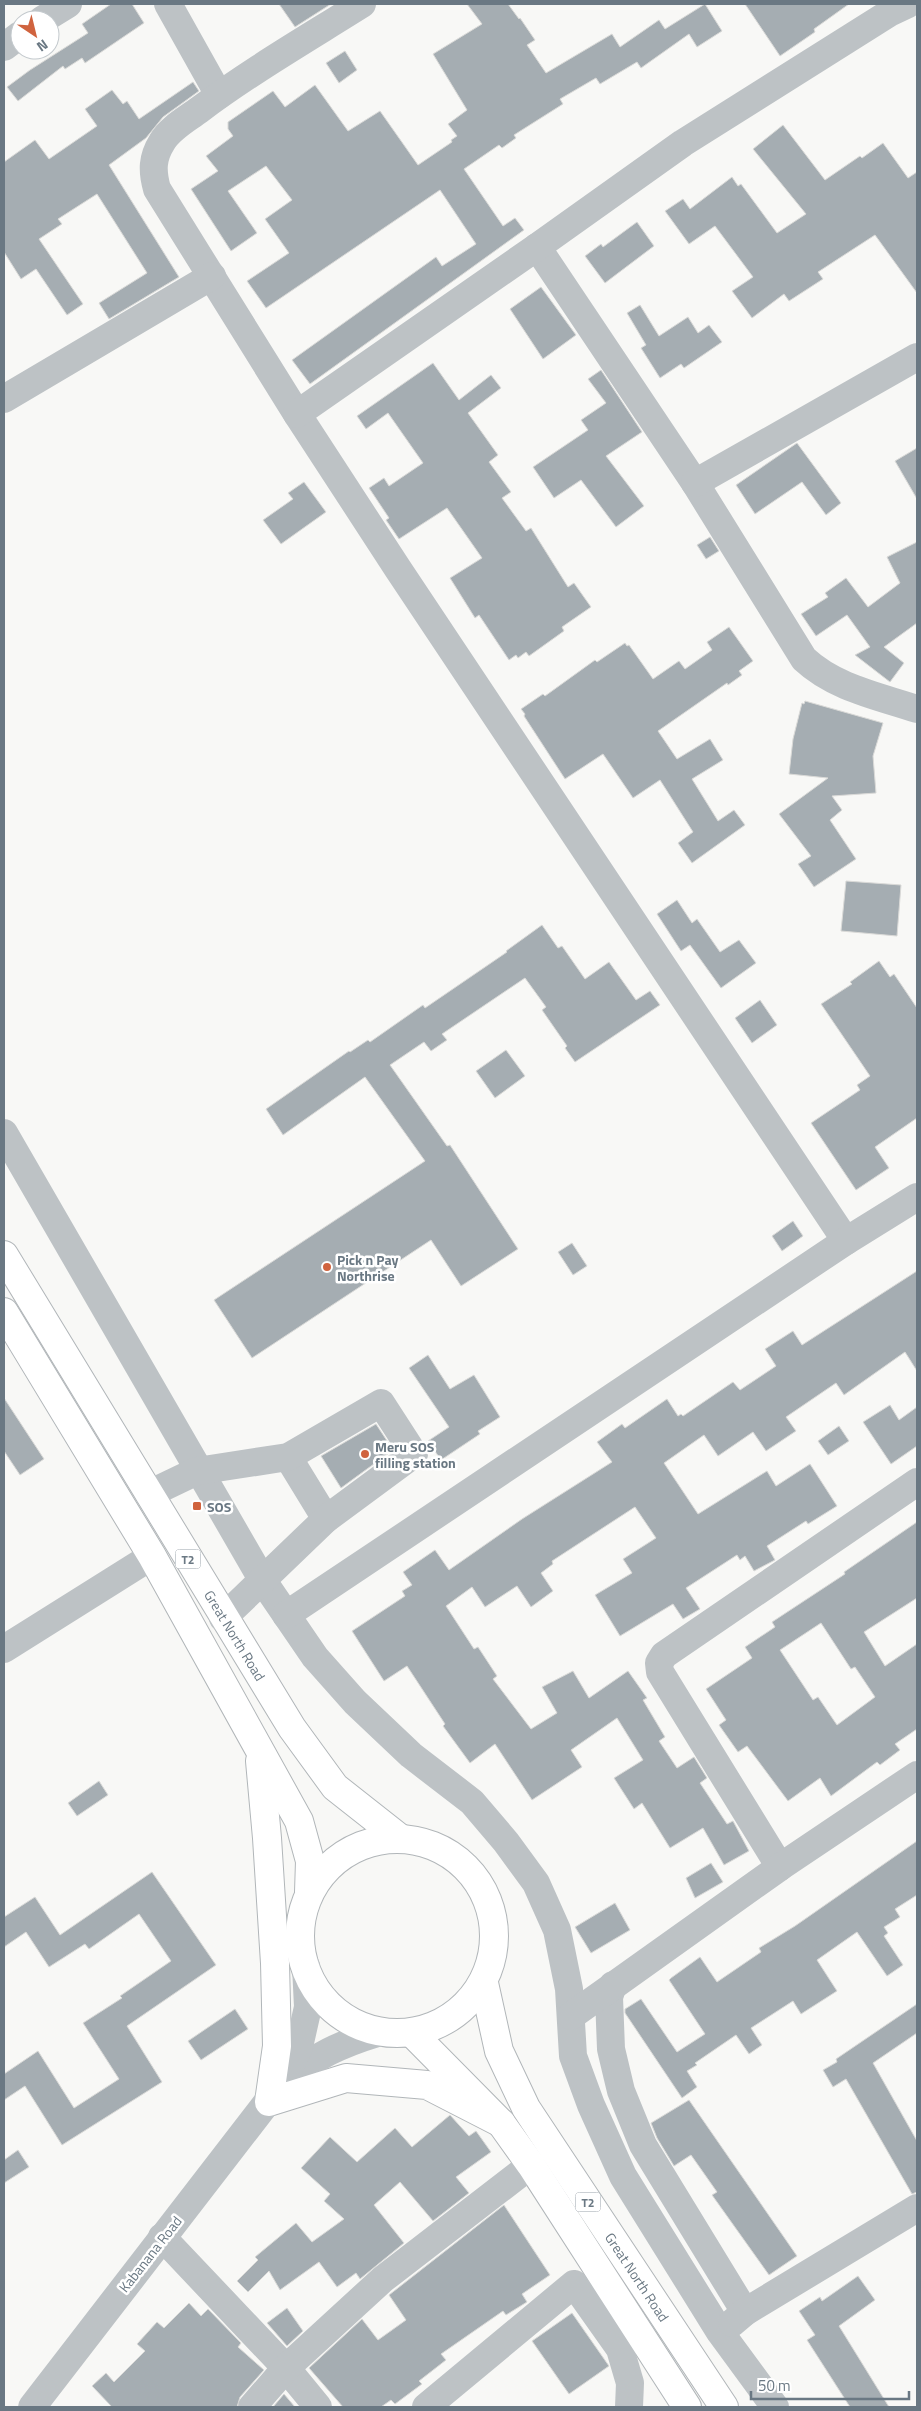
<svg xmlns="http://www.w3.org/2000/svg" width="921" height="2411" font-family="'Titillium Web',sans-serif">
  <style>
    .building { fill: #a5adb2; stroke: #dadad8; fill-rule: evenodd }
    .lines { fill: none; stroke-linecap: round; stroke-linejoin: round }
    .major-casing { stroke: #b1b6b9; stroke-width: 30 }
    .minor { stroke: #bdc2c5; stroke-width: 28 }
    .major { stroke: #fff; stroke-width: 28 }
    .poi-dot { fill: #d0633e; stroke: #fff; stroke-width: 2 }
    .labels { text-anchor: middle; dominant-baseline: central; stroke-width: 5; stroke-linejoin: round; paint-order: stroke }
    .shield { fill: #fff; stroke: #97a0a8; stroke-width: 1 }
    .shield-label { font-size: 12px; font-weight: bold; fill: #6a7883 }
    .poi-label { font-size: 14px; font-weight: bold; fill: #6a7883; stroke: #fff; text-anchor: start }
    .street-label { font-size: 14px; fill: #6a7883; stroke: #fff }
  </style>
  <rect width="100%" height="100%" fill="#f8f8f6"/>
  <!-- building -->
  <g class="building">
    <polygon points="111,4 132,4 144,23 85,63 82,58 65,69 63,66 18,101 7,87 30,70 88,33 82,24"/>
    <polygon points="279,4 331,4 295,27"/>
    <polygon points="467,4 508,4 519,19 520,18 535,40 527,45 546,73 612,34 620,47 659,20 665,29 705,4 722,31 697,47 689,34 641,68 637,62 600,84 596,78 560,99 563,104 514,135 516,138 502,148 499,145 464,169 503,226 515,218 524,230 310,384 292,360 436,257 442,266 476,244 440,190 266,308 247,281 289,253 265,219 292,200 266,166 228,191 257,233 231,251 191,189 218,171 206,156 233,136 228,129 228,122 273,91 285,107 315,85 348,131 380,111 418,165 452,142 451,140 457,136 448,124 467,110 433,54 482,24"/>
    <polygon points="745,4 849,4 814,29 815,32 780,56"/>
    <polygon points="345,51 357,70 339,83 326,63"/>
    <polygon points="193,82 199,91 163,117 146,138 109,165 179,277 109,319 99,303 147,273 97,194 58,219 62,224 39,239 83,304 67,315 36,269 21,279 4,252 4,162 35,140 49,159 97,126 85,109 112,90 123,104 127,101 139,119"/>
    <polygon points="783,125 825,180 860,156 862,158 883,143 908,178 917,172 917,293 875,235 818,272 823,279 789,301 784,294 752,318 732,291 753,277 715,226 689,244 665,211 683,199 690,209 732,177 738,186 741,184 777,233 806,214 753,149"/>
    <polygon points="637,222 654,246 605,283 585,256 601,244 603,247"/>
    <polygon points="541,287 576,335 543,359 510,309"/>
    <polygon points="640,305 659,336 688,317 698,333 709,325 722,342 684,368 681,364 660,378 641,348 646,345 627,313"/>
    <polygon points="433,363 459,400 491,375 501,388 468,413 498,455 489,462 511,492 502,498 526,531 531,528 568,587 574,583 591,607 562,627 564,631 529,656 526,652 518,658 516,655 509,660 479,615 475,618 450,578 482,558 447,508 399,539 386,520 389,518 369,488 384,478 389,486 423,463 388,413 366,429 357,416"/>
    <polygon points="601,370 642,432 606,456 644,506 616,527 581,480 554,498 533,467 588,430 581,420 606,403 588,379"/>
    <polygon points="797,443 841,503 826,515 802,482 755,514 736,485"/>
    <polygon points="917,448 917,499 895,461"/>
    <polygon points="304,482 326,512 281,544 263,520 293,499 288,493"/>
    <polygon points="710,537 719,551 706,559 697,545"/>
    <polygon points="917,542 917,623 884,647 904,663 890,682 855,655 870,647 847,615 816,636 801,614 828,597 825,593 846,578 868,607 900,583 887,557"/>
    <polygon points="729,627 753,661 739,671 742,675 728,685 727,683 658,731 677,759 710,739 723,760 692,779 718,821 734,810 745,825 692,863 678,843 693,832 660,780 633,798 603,754 565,779 524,716 525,714 521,709 543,694 545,696 595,660 597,662 625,643 627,646 629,645 653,679 679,661 685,669 712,650 707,642"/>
    <polygon points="805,701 883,723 873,756 876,793 832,796 842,810 830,820 856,859 814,887 798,864 811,856 779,814 828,778 789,774 793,739 802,703 804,704"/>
    <polygon points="846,881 901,885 897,936 841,931"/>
    <polygon points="677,900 692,923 697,919 720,952 739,940 756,963 721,988 690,945 681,951 657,914"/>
    <polygon points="542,925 558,948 562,946 585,979 609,962 636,1000 650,991 660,1005 575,1062 565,1048 567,1046 542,1010 546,1007 525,978 442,1034 447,1040 431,1051 424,1042 390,1065 447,1146 450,1145 518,1249 461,1286 431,1240 252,1358 214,1300 425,1161 365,1077 283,1135 266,1109 349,1051 350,1052 368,1040 370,1042 423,1005 425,1008 507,952 506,951"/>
    <polygon points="879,961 890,977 894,974 917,1008 917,1118 875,1147 889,1168 856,1190 811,1123 860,1090 857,1085 870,1076 821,1004 852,984 850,982"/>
    <polygon points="760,1000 777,1025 752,1043 735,1018"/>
    <polygon points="506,1050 525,1076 495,1098 476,1071"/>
    <polygon points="793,1221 803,1236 782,1251 772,1236"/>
    <polygon points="572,1243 587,1266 573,1275 558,1252"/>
    <polygon points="917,1271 917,1371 905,1352 844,1395 836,1383 786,1417 796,1431 766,1451 753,1432 718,1456 704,1435 664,1463 698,1514 767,1471 776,1486 810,1464 837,1506 808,1524 806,1521 767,1546 775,1560 754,1571 745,1556 740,1560 737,1555 686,1588 700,1609 683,1619 673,1604 620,1636 595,1595 632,1573 623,1559 656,1538 635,1507 552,1561 553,1564 541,1573 553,1591 531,1607 517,1586 485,1607 472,1587 446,1606 474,1649 478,1647 497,1676 493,1679 531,1729 557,1713 542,1687 573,1671 589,1698 628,1671 647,1698 643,1700 665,1737 659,1741 677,1768 694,1757 707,1778 700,1783 727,1824 733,1821 749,1851 724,1865 703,1828 670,1848 642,1803 634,1809 614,1778 643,1760 617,1718 571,1750 582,1767 532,1800 495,1744 470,1763 443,1726 445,1724 407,1666 384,1681 352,1631 405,1596 402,1591 412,1585 403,1572 435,1550 449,1570 522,1519 612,1462 597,1442 622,1424 625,1428 667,1399 678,1416 681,1414 683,1416 733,1382 740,1390 776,1366 765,1349 793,1331 802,1345"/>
    <polygon points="428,1355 450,1389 474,1375 500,1417 478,1431 480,1434 441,1460 428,1441 449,1427 409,1368"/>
    <polygon points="4,1398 44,1459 20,1475 4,1451"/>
    <polygon points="890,1405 899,1420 917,1407 917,1446 891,1464 863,1422"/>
    <polygon points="376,1424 393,1450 341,1488 321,1456"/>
    <polygon points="839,1426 849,1441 828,1455 818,1441"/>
    <path d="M917 1522V1598L864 1632 885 1666 917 1644V1729L895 1744 900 1750 880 1765 877 1762 831 1796 820 1778 788 1801 747 1746 738 1752 719 1725 726 1720 706 1689 752 1658 745 1647 775 1627 772 1622 845 1574 844 1572ZM821 1623 851 1669 855 1667 875 1697 837 1725 818 1697 813 1700 780 1650Z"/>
    <polygon points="99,1781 108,1795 77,1816 68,1803"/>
    <polygon points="917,1841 917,1895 895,1909 900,1917 884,1927 888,1933 884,1936 903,1965 887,1976 857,1932 817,1960 837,1991 801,2014 793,2001 751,2028 762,2045 749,2054 736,2035 695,2063 697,2065 687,2071 697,2087 682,2098 625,2013 625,2009 641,1999 677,2052 705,2034 669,1980 671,1978 700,1957 717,1982 761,1952 759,1948 795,1926"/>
    <polygon points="711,1863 723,1882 695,1898 686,1878"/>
    <polygon points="152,1872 216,1965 127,2026 162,2082 62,2145 25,2086 4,2100 4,2074 38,2051 74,2108 119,2079 83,2023 122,1998 120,1996 171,1961 139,1914 89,1949 85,1944 49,1967 26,1932 4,1947 4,1917 35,1897 60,1935"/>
    <polygon points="615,1903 630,1930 591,1953 575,1927"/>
    <polygon points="917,2004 917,2033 873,2063 917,2141 917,2192 912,2194 846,2079 833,2087 823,2070 837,2062 836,2059"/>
    <polygon points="235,2009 248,2029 201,2060 188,2041"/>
    <polygon points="689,2100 797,2256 769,2275 712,2195 717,2192 691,2155 674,2166 657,2138 651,2123"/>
    <polygon points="450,2115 469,2136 476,2131 491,2152 456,2177 469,2193 433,2221 400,2182 374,2205 404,2243 360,2279 356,2273 337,2287 319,2262 280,2290 269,2271 248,2292 237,2281 258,2260 255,2257 296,2223 312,2242 344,2219 324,2201 330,2194 301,2168 330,2137 357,2162 395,2128 412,2147"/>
    <polygon points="18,2150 29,2167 4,2183 4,2160"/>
    <polygon points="504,2205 550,2275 522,2294 527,2302 506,2315 503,2311 441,2354 446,2360 419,2381 422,2384 395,2404 391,2400 381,2407 343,2407 309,2368 362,2319 378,2340 406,2320 389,2295"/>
    <polygon points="858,2276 875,2300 839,2326 889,2407 850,2407 807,2340 815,2335 799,2311 820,2297 822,2301"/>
    <polygon points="189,2303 201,2316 208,2309 241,2343 238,2347 264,2370 240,2397 237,2407 112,2407 92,2386 106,2373 114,2382 145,2351 137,2344 157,2322 164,2328"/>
    <polygon points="287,2308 303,2331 287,2346 267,2323"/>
    <polygon points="572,2313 609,2366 569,2394 532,2341"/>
    <polygon points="284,2394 295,2407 273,2407"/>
  </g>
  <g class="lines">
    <!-- major casing -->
    <g class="major-casing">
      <g id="major">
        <path id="s1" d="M4 1255 292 1728 335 1787 401 1839"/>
        <polyline points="4,1312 152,1556 299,1821 310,1861 309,1892"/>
        <polyline points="260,1761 267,1838 275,1963 277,2046 269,2102 346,2078 427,2085 501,2123"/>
        <circle cx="397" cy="1936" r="97"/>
        <path id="s2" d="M484 1983 499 2051 526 2108 724 2407"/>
        <polyline points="412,2033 501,2123 531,2165 687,2407"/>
      </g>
    </g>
    <!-- minor -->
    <g class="minor">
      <polyline points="168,4 219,95"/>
      <path d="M362 4C308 38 251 71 199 110 187 119 170 128 162 142 152 158 152 171 157 189L297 414 398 569 846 1241"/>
      <polyline points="42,20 68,4"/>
      <polyline points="4,47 20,35"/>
      <path d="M537 247 695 483 804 659C835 688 878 696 917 709"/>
      <polyline points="4,399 212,276"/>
      <polyline points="297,414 537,247 683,143 891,12 908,4"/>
      <polyline points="695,483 917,357"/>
      <polyline points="4,1133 263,1581 315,1657 355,1702 411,1755 472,1802 506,1842 536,1883 557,1930 569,1989 573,2056 591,2105 623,2176 720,2332 775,2407"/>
      <polyline points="288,1457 326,1519"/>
      <polyline points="149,1494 197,1471 288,1457 381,1403 414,1454 326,1519 223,1618"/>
      <polyline points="286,1615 846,1241 917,1197"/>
      <polyline points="4,1649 152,1556"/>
      <polyline points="780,1867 660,1672 659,1663 664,1655 917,1482"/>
      <polyline points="613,1985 609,1997 611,2049 621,2091 643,2145 745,2312"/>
      <polyline points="571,2016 780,1867 917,1775"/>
      <path d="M285 2081C315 2056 341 2044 377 2033"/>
      <polyline points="162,2237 286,2368 318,2407"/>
      <polyline points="732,2323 745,2312 917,2208"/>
      <polyline points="32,2407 282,2083 299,2047 308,2007 306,1966"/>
      <polyline points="252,2407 286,2368 383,2279 531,2165"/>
      <polyline points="426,2407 574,2284 620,2349 630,2383 629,2407"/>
    </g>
    <!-- major -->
    <use href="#major" class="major"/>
  </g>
  <!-- markers -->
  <g class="poi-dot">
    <circle cx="327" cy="1267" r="5"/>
    <circle cx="365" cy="1454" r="5"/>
    <rect x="192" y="1501" width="10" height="10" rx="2.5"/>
  </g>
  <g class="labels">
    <!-- shield labels -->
    <g class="shield">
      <rect x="175.5" y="1549.5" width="25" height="19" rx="4"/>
      <rect x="575.5" y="2192.5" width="25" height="19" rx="4"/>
    </g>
    <g class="shield-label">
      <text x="188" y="1559">T2</text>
      <text x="588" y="2202">T2</text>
    </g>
    <!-- poi labels -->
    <g class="poi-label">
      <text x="337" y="1259">Pick n Pay<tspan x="337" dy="16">Northrise</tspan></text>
      <text x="375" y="1446">Meru SOS<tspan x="375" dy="16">filling station</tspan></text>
      <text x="207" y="1506">SOS</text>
    </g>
    <!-- street labels -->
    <g class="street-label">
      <text stroke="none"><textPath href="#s1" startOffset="445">Great North Road</textPath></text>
      <text transform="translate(150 2254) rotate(-52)">Kabanana Road</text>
      <text stroke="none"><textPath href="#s2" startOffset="335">Great North Road</textPath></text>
    </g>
  </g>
  <!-- border -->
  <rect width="921" height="2411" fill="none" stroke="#6a7883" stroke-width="10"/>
  <!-- north arrow -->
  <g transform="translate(35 35) rotate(145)"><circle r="24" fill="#ffffff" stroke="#c3c9cd"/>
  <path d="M0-4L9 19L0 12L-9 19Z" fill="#d0633e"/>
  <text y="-8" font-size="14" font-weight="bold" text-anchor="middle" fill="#6a7883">N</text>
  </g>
  <!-- scale -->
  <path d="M751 2391v8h158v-8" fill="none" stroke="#6a7883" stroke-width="2.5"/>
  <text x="758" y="2391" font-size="15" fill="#6a7883" stroke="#ffffff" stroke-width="4" paint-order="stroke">50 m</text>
</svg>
